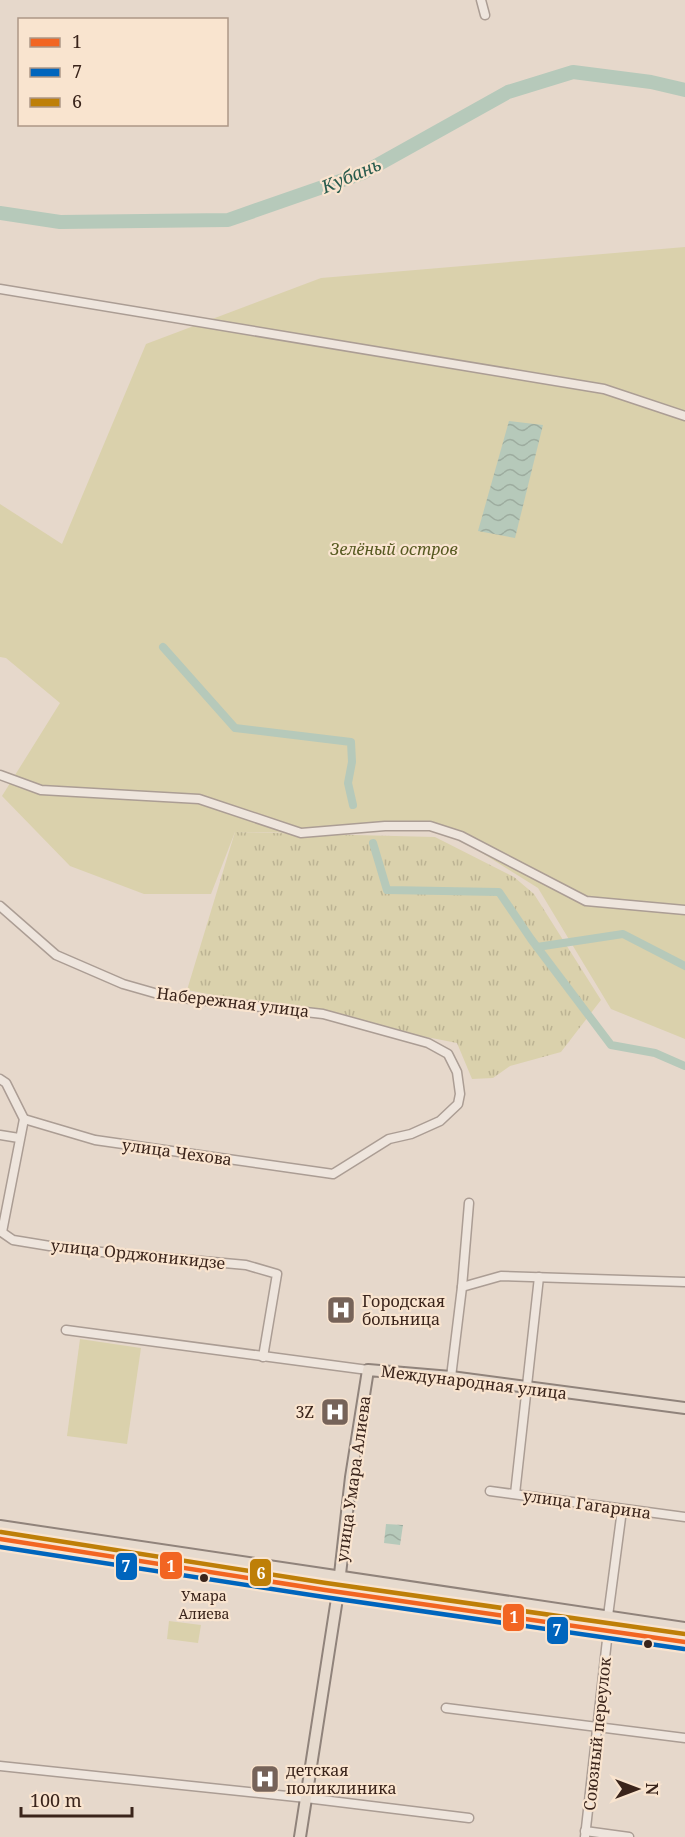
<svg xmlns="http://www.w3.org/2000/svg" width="685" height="1837" font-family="'Noto Serif',serif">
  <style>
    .grass { fill: url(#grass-tufts) }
    .park { fill: #dad1ac }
    .water { fill: url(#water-waves) }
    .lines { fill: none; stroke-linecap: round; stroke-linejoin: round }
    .canal { stroke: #b6c9ba; stroke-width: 8 }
    .river { stroke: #b6c9ba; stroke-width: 14 }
    .minor-casing { stroke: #ab9d94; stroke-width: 11 }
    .major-casing { stroke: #90837b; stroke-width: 14 }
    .minor { stroke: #eee5dd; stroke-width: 8 }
    .major { stroke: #e6dace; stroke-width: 10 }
    .bus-1-casing { stroke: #f9e4cf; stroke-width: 9 }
    .bus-2-casing { stroke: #f9e4cf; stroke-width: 9 }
    .bus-3-casing { stroke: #f9e4cf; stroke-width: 9 }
    .bus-1 { stroke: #f26522; stroke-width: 4.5 }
    .bus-2 { stroke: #0065bd; stroke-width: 4.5 }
    .bus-3 { stroke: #be7f08; stroke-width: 4.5 }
    .bus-dot { fill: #3a241b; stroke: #f9e4cf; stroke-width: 2 }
    .labels { text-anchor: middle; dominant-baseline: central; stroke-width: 4.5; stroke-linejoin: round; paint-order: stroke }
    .bus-label { font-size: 14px; fill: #3a241b; stroke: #f9e4cf }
    .park-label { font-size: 16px; font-style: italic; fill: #565920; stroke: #f9e4cf }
    .street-label { font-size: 16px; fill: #3a241b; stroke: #f9e4cf }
    .poi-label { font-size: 16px; fill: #3a241b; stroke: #f9e4cf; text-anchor: start }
    .water-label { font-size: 18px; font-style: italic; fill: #295c4e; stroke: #f9e4cf }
    .line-badge { stroke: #f9e4cf; stroke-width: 2 }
    .badge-label { font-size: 16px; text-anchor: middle; font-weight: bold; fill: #fff }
  </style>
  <defs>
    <pattern id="grass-tufts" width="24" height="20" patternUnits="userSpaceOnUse" patternTransform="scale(1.5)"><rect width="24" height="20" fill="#dad1ac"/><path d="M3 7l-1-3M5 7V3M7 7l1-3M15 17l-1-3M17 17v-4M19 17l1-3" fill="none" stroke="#bcb393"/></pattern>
    <pattern id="water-waves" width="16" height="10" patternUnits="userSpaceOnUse" patternTransform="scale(1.5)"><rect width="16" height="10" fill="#b6c9ba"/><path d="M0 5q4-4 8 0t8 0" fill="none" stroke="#9dac9f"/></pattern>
  </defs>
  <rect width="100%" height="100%" fill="#e6d8cb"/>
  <!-- grass -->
  <polygon class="grass" points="235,832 435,837 514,877 534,894 601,1000 561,1052 510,1066 493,1078 472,1079 457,1043 187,990"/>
  <!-- park -->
  <g class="park">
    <polygon points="685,247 685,1039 611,1009 538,888 433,822 308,833 235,832 211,894 144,894 70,866 2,796 60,703 6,658 0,657 0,504 62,544 146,344 321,278"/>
    <polygon points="80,1339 141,1348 127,1444 67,1436"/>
    <polygon points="169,1621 201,1625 198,1643 167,1639"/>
  </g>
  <!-- water -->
  <g class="water">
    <polygon points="509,421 543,425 515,538 478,531"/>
    <polygon points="386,1524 403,1525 400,1545 384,1543"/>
  </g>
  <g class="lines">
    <!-- canal -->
    <g class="canal">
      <polyline points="163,647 235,728 351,742 352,762 348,783 353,805"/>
      <polyline points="373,843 387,890 499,892 531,939 611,1045 655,1053 685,1066"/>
      <polyline points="537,947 623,934 685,966"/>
    </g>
    <!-- river -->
    <polyline class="river" points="0,213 60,222 228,220 363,173 508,92 573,72 651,82 685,90"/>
    <!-- minor casing -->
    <g class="minor-casing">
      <g id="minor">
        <polyline points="481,0 485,15"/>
        <polyline points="0,289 604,389 685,416"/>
        <polyline points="0,775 41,790 199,799 301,833 385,826 430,826 461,836 586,901 685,910"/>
        <polyline points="0,906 56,955 123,984 165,996 323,1014 428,1043 448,1054 457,1072 460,1094 458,1104 440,1121 411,1134 389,1139 333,1174 95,1140 24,1119"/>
        <polyline points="0,1079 6,1083 24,1119 2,1232"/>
        <polyline points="0,1135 19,1138"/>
        <polyline points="0,1231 13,1240 68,1249 246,1265 277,1274 263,1357"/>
        <polyline points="462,1287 501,1276 685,1282"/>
        <polyline points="66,1330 368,1370"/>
        <polyline points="451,1377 462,1287 469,1203"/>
        <polyline points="490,1491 685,1517"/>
        <polyline points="515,1494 539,1277"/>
        <polyline points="608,1616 622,1510"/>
        <polyline points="446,1708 685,1738"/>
        <polyline points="0,1766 306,1798 469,1818"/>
        <polyline points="585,1831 629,1837"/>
        <polyline points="585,1837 608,1631"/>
      </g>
    </g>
    <!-- major casing -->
    <g class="major-casing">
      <g id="major">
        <polyline points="0,1526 685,1628"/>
        <polyline points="0,1539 325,1590 685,1642"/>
        <polyline points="300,1837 338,1592 351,1477 368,1370 451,1377 685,1408"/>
      </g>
    </g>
    <!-- minor -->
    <use href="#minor" class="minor"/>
    <!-- major -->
    <use href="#major" class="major"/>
    <!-- bus-1 casing -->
    <g class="bus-1-casing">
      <polyline id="bus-1" points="0,1539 325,1590 685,1642"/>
    </g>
    <!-- bus-2 casing -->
    <g class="bus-2-casing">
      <polyline id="bus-2" points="0,1547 324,1597 684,1649"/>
    </g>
    <!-- bus-3 casing -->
    <g class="bus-3-casing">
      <polyline id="bus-3" points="1,1532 326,1583 685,1634"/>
    </g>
    <!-- bus-1 -->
    <use href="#bus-1" class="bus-1"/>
    <!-- bus-2 -->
    <use href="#bus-2" class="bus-2"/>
    <!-- bus-3 -->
    <use href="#bus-3" class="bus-3"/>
  </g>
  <!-- icons -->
  <defs>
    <g id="hospital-square" transform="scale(1.5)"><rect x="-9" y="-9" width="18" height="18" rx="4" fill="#766359" stroke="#f9e4cf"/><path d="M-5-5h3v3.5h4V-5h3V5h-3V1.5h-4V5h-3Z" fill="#fff"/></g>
  </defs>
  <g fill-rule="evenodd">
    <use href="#hospital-square" x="341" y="1310"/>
    <use href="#hospital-square" x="335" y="1412"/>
    <use href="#hospital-square" x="265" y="1779"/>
  </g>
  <!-- markers -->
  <g class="bus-dot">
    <circle cx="204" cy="1578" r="5"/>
    <circle cx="648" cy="1644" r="5"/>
  </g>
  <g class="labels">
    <!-- bus labels -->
    <g class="bus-label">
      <text x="204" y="1595">Умара<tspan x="204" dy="18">Алиева</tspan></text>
    </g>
    <!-- park labels -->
    <g class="park-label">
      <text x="394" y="549">Зелёный остров</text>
    </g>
    <!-- street labels -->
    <g class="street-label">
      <text transform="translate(233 1002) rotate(7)">Набережная улица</text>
      <text transform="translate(177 1152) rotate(8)">улица Чехова</text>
      <text transform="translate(138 1254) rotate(6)">улица Орджоникидзе</text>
      <text transform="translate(474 1382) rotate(7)">Международная улица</text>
      <text transform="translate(353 1479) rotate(-82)">улица Умара Алиева</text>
      <text transform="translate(587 1504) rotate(8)">улица Гагарина</text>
      <text transform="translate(597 1734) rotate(-84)">Союзный переулок</text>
    </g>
    <!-- poi labels -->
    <g class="poi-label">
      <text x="362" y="1301">Городская<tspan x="362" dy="18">больница</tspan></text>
      <text x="314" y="1412" text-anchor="end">3Z</text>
      <text x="286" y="1770">детская<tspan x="286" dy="18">поликлиника</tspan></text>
    </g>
    <!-- water labels -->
    <g class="water-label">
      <text transform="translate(351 175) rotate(-23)">Кубань</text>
    </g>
  </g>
  <g class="line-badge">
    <rect x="159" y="1551" width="24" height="29" rx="6" fill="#f26522"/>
    <rect x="115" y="1552" width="23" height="29" rx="6" fill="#0065bd"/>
    <rect x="249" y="1558" width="23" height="29" rx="6" fill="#be7f08"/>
    <rect x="502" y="1603" width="23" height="29" rx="6" fill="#f26522"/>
    <rect x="546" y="1616" width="23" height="29" rx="6" fill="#0065bd"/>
  </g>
  <g class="badge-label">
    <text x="171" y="1572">1</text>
    <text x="126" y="1572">7</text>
    <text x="261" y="1579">6</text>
    <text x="514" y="1623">1</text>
    <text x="557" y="1636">7</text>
  </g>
  <!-- legend -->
  <rect x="18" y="18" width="210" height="108" fill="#f9e4cf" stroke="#ad9787" stroke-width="1.5"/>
  <rect x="30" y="38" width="30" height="9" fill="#f26522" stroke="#ad9787" stroke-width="1.5"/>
  <text x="72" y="48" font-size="18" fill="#3a241b">1</text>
  <rect x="30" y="68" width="30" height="9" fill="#0065bd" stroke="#ad9787" stroke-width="1.5"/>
  <text x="72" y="78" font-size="18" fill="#3a241b">7</text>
  <rect x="30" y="98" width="30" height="9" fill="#be7f08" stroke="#ad9787" stroke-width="1.5"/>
  <text x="72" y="108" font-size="18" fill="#3a241b">6</text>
  <!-- north arrow -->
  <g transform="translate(637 1789) rotate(90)" stroke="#f9e4cf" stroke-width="4.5" paint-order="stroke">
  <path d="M0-4.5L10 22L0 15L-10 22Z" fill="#3a241b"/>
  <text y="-9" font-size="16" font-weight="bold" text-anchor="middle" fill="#3a241b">N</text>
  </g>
  <!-- scale -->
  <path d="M21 1807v9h111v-9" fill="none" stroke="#3a241b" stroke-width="3"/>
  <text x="30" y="1807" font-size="18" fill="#3a241b" stroke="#f9e4cf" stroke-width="4.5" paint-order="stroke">100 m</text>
</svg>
